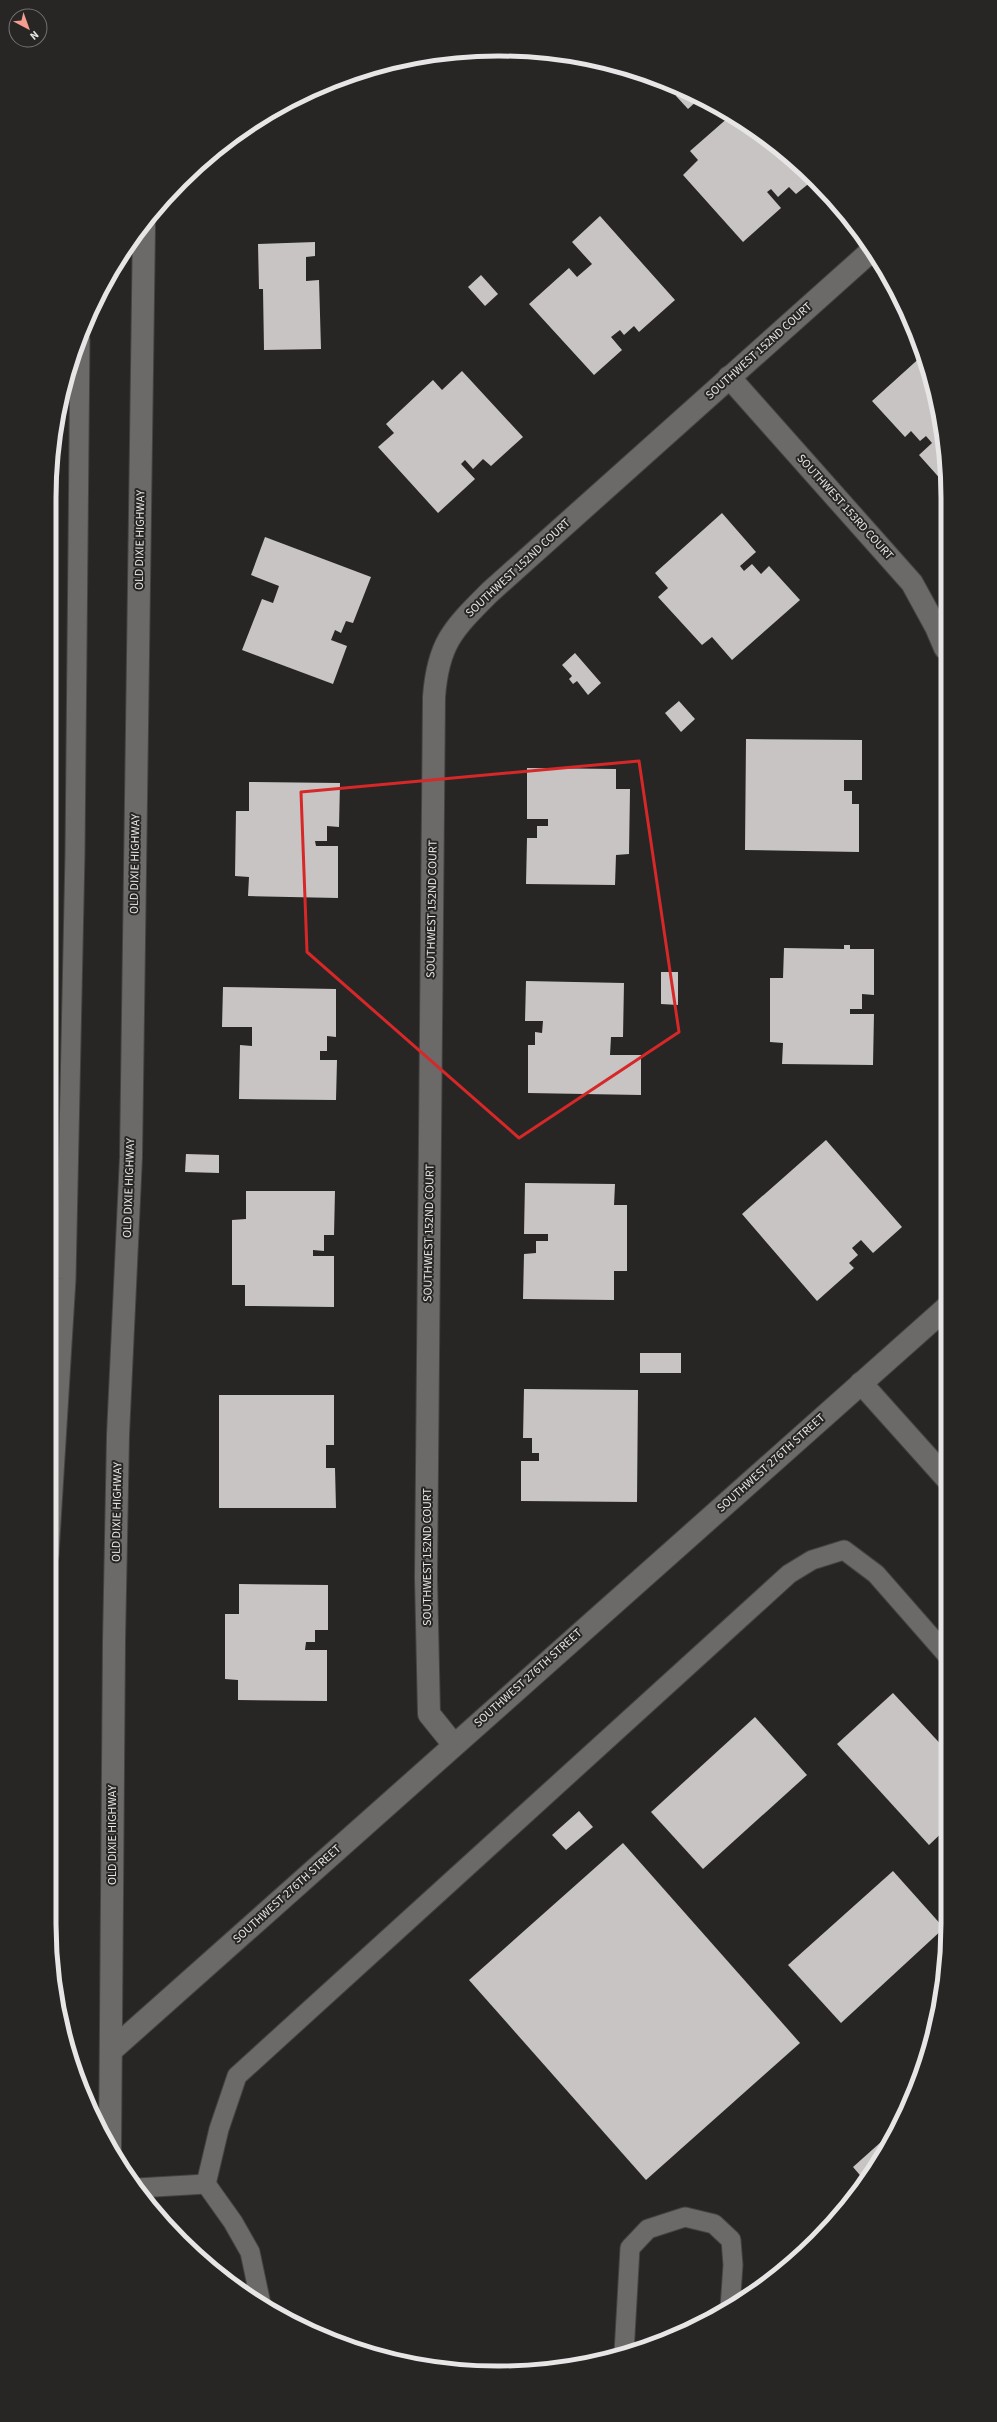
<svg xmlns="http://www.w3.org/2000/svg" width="997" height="2422" font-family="'Source Sans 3',sans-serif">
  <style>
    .building { fill: #c7c4c3 }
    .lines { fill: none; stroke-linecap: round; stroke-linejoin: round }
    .lane-casing { stroke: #444242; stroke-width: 21 }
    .street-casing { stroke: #444242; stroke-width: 24 }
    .secondary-casing { stroke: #444242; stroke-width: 24 }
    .lane { stroke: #6c6969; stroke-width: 19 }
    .street { stroke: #6c6969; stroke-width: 22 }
    .secondary { stroke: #6c6969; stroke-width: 22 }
    .marked { fill: none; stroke: #d62828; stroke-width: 3; stroke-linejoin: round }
    .labels { text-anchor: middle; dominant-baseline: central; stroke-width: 4; stroke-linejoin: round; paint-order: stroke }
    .street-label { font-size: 12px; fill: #e7e5e5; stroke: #282625 }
    .rim { fill: none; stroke: #e7e5e5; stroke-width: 5 }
  </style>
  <rect width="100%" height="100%" fill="#282625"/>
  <!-- building -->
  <g class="building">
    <polygon points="680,91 698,100 688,109 676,96"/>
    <polygon points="730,116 748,125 812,181 796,194 789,187 778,197 771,189 767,192 781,208 743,242 683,175 698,160 690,151"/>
    <polygon points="600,216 675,300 639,332 634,326 624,335 620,330 611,337 622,350 594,375 529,304 569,268 577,277 592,264 572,242"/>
    <polygon points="315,242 315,256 306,257 306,281 319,280 321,349 264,350 263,289 259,289 258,244"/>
    <polygon points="481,275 498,294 485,306 468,287"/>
    <polygon points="924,354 944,440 944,483 919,455 932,443 926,436 920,441 911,431 905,437 872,401"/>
    <polygon points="462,371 523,437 491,466 483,459 473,469 465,460 461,464 475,479 438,513 378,447 394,433 386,424 433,380 442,390"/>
    <polygon points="722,513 756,552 740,566 744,571 752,564 761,574 769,566 800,600 732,660 712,637 702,645 658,597 668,588 655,573"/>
    <polygon points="265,537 371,577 353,623 346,621 341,633 335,630 331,640 347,646 333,684 242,650 262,599 273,603 279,586 251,575"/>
    <polygon points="575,653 601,683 588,695 577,681 573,684 569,679 572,676 562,665"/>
    <polygon points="679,701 695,719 681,732 665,713"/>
    <polygon points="746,739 862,740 862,780 844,780 844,791 852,791 852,804 859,804 859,852 745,850"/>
    <polygon points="527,768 616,769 616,789 630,789 629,854 616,855 615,885 526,884 527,838 537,838 537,826 548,826 548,819 527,819"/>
    <polygon points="249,782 340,783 339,827 327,826 327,841 315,841 316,846 338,846 338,898 248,896 249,877 235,876 236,811 249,811"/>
    <polygon points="844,945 850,945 850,949 874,949 874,995 862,994 862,1009 850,1009 850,1014 874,1014 873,1065 782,1064 783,1043 770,1042 770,978 783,978 784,948 844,949"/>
    <polygon points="661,972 678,972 678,1005 661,1004"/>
    <polygon points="526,981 624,983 623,1037 611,1037 610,1055 641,1055 641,1095 528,1093 528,1045 535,1045 535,1032 542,1033 543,1021 525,1021"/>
    <polygon points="223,987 336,989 336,1037 327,1036 327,1051 320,1051 320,1060 337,1060 336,1100 239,1099 240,1045 252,1046 252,1027 222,1027"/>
    <polygon points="826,1140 902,1227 873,1253 861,1240 852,1248 858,1255 849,1263 854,1268 817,1301 742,1214"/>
    <polygon points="186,1154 219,1155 219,1173 185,1172"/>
    <polygon points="525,1183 615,1184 614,1205 627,1205 627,1271 614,1271 614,1300 523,1299 524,1254 536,1253 536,1241 548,1241 548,1234 524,1234"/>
    <polygon points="246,1191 335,1191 334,1235 324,1235 324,1251 313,1250 313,1256 334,1256 334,1307 245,1306 245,1285 232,1285 232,1220 246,1219"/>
    <rect x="640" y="1353" width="41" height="20"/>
    <polygon points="524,1389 638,1390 637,1502 521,1501 521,1461 539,1461 539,1453 532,1453 532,1438 523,1438"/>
    <polygon points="219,1395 334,1395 334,1445 326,1445 326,1468 335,1468 336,1508 219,1508"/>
    <polygon points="239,1584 328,1585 328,1630 315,1630 315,1642 306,1642 305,1650 327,1650 327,1701 238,1700 238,1680 225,1679 225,1614 239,1614"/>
    <polygon points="893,1693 948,1752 948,1827 929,1845 837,1744"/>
    <polygon points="755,1717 807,1775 703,1869 651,1812"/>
    <polygon points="579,1811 593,1827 566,1850 552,1835"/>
    <polygon points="623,1843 800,2043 646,2180 469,1980"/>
    <polygon points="893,1871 944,1928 841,2023 788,1965"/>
    <polygon points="900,2125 865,2181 853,2167"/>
  </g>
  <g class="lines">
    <!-- lane casing -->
    <g class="lane-casing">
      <g id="lane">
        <polyline points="49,1555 66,1279 75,853 80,339"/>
        <polyline points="206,2184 233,2222 250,2252 261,2304"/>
        <polyline points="138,2188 206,2184 219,2129 237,2076 789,1574 812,1560 844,1550 876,1574 947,1655"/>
        <polyline points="624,2353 630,2248 648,2229 685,2217 714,2224 731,2240 733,2265 730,2308"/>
      </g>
    </g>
    <!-- street casing -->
    <g class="street-casing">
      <g id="street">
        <polyline points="729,377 912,583 936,627 945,648"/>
        <polyline points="861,1383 947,1479"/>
        <path d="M454 1745 429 1714 426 1578 434 697C438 643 453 629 490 592L870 252"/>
        <polyline points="112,2050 946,1308"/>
      </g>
    </g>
    <!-- secondary casing -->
    <g class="secondary-casing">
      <polyline id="secondary" points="110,2150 114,1642 118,1435 131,1157 144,226"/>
    </g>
    <!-- lane -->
    <use href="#lane" class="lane"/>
    <!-- street -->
    <use href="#street" class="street"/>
    <!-- secondary -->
    <use href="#secondary" class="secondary"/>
  </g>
  <!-- marked area -->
  <path class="marked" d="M639 761 679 1032 519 1138 307 952 301 792Z"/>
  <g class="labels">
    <!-- street labels -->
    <g class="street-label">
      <text transform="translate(759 351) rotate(-42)">SOUTHWEST 152ND COURT</text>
      <text transform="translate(845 507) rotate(48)">SOUTHWEST 153RD COURT</text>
      <text transform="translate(140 540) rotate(-89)">OLD DIXIE HIGHWAY</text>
      <text transform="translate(518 568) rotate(-43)">SOUTHWEST 152ND COURT</text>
      <text transform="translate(135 864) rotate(-89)">OLD DIXIE HIGHWAY</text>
      <text transform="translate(432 909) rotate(-89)">SOUTHWEST 152ND COURT</text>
      <text transform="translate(129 1188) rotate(-88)">OLD DIXIE HIGHWAY</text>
      <text transform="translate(429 1233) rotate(-89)">SOUTHWEST 152ND COURT</text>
      <text transform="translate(771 1463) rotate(-42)">SOUTHWEST 276TH STREET</text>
      <text transform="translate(117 1512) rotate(-89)">OLD DIXIE HIGHWAY</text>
      <text transform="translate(427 1557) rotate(-90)">SOUTHWEST 152ND COURT</text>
      <text transform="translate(528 1678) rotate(-42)">SOUTHWEST 276TH STREET</text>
      <text transform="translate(112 1835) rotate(-90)">OLD DIXIE HIGHWAY</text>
      <text transform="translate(287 1894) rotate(-42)">SOUTHWEST 276TH STREET</text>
    </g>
  </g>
  <!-- crop -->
  <path d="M0 0H997V2422H0ZM498 56H499A442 442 0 0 1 941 498V1924A442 442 0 0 1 499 2366H498A442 442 0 0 1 56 1924V498A442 442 0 0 1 498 56Z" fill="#282625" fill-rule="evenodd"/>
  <path class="rim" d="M498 56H499A442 442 0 0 1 941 498V1924A442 442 0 0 1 499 2366H498A442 442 0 0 1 56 1924V498A442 442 0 0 1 498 56Z"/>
  <!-- north arrow -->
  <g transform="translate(28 28) rotate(139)"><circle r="19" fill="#282625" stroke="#747272"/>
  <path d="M0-3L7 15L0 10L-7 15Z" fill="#f59d8e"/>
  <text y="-6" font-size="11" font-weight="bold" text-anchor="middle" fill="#e7e5e5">N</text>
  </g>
</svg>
